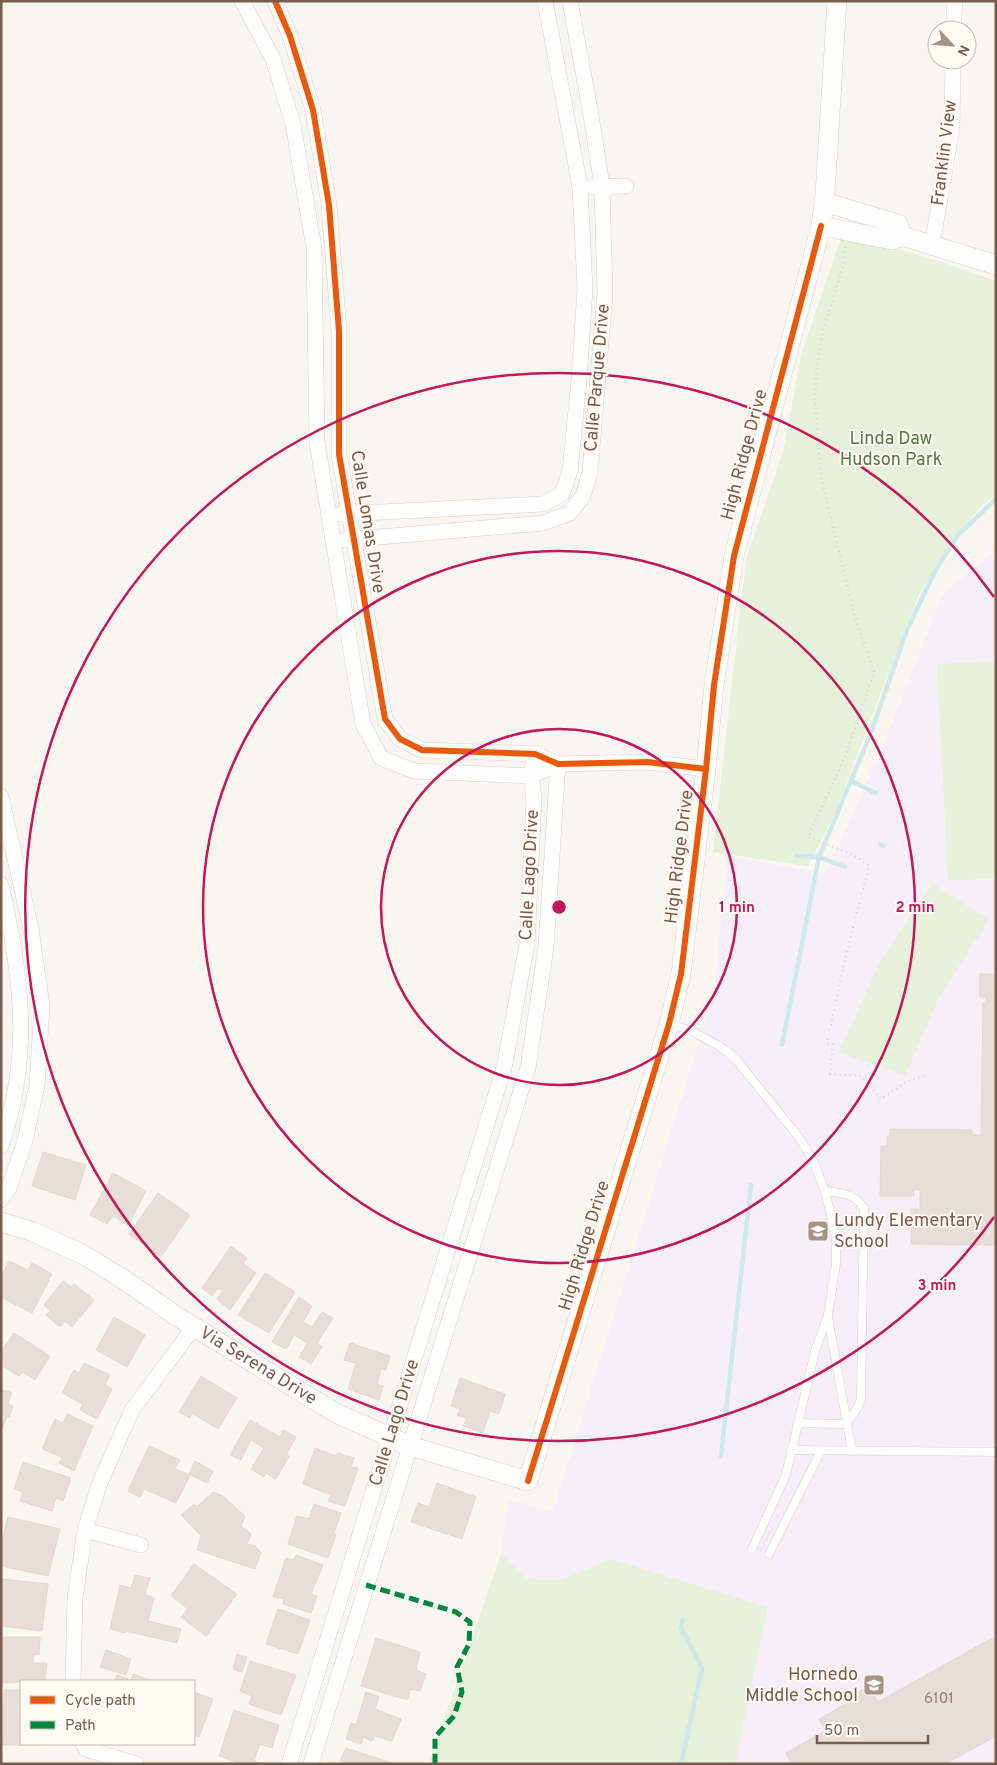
<svg xmlns="http://www.w3.org/2000/svg" width="997" height="1765" font-family="Overpass,sans-serif">
  <style>
    .education { fill: #f6eef6 }
    .green { fill: #e7f0db }
    .lines { fill: none; stroke-linecap: round; stroke-linejoin: round }
    .stream { stroke: #d0e8ea; stroke-width: 4.5 }
    .building { fill: #e6ded7; stroke: #e2d8d2 }
    .service-casing { stroke: #d7d1cb; stroke-width: 9 }
    .minor-casing { stroke: #d7d1cb; stroke-width: 16 }
    .tertiary-casing { stroke: #d7d1cb; stroke-width: 20 }
    .path { stroke: #dcd5d0; stroke-width: 2.5; stroke-dasharray: 1 4; stroke-linecap: butt }
    .service { stroke: #fefefd; stroke-width: 8 }
    .minor { stroke: #fefefd; stroke-width: 15 }
    .tertiary { stroke: #fefefd; stroke-width: 19 }
    .quiet { stroke: #00873e; stroke-width: 5; stroke-dasharray: 10 5; stroke-linecap: butt }
    .cycleway-casing { stroke: #fffaf3; stroke-width: 9 }
    .cycleway { stroke: #e8590c; stroke-width: 6 }
    .ring { fill: none; stroke: #c2185b; stroke-width: 2.5 }
    .labels { text-anchor: middle; dominant-baseline: central; stroke-width: 4; stroke-linejoin: round; paint-order: stroke }
    .number-label { font-size: 15px; fill: #977e72 }
    .street-label { font-size: 18px; fill: #7a5c4d; stroke: #fffaf3 }
    .park-label { font-size: 18px; fill: #537a41; stroke: #fffaf3 }
    .poi-label { font-size: 18px; fill: #7a5c4d; stroke: #fffaf3; text-anchor: start }
    .centre { fill: #c2185b; stroke: #fffaf3; stroke-width: 2.5 }
    .ring-label { font-size: 15px; text-anchor: middle; font-weight: bold; fill: #c2185b; stroke: #fffaf3; stroke-width: 4; stroke-linejoin: round; paint-order: stroke }
  </style>
  <rect width="100%" height="100%" fill="#f9f5f0"/>
  <!-- education -->
  <polygon class="education" points="996,550 996,1764 735,1764 768,1607 610,1559 562,1580 528,1579 501,1554 509,1499 553,1512 714,994 727,856 826,874 878,758 943,594"/>
  <!-- green -->
  <g class="green">
    <path d="M841 238C895 244 945 263 996 281V494L982 506 950 543 918 596 835 813 808 866 713 852 746 559 783 452 802 352Z"/>
    <polygon points="996,661 996,878 948,881 937,664"/>
    <polygon points="932,883 989,920 940,995 905,1076 839,1052 879,964"/>
    <polygon points="501,1554 528,1579 562,1580 610,1559 768,1607 735,1764 429,1764"/>
  </g>
  <g class="lines">
    <!-- stream -->
    <g class="stream">
      <polyline points="851,781 876,793"/>
      <polyline points="880,844 884,846"/>
      <polyline points="796,856 819,857 845,867"/>
      <polyline points="782,1045 819,857 870,735 907,630 934,573 958,535 996,499"/>
      <polyline points="721,1456 751,1185"/>
      <polyline points="679,1764 682,1760 702,1668 681,1628 683,1619"/>
    </g>
  </g>
  <!-- building -->
  <g class="building">
    <polygon points="980,974 996,974 996,1245 911,1244 911,1209 920,1209 920,1190 914,1190 914,1196 880,1196 881,1146 887,1146 887,1136 890,1136 890,1129 972,1130 972,1135 981,1135 983,1002 986,1002 986,997 980,997"/>
    <polygon points="43,1152 86,1165 75,1200 32,1186"/>
    <polygon points="113,1173 146,1191 128,1225 113,1216 107,1224 90,1215"/>
    <polygon points="158,1193 190,1215 161,1257 129,1234"/>
    <polygon points="231,1246 247,1258 243,1263 256,1273 230,1310 217,1299 223,1291 218,1288 212,1296 202,1288"/>
    <polygon points="9,1261 28,1270 32,1263 52,1274 32,1313 1,1297 1,1277"/>
    <polygon points="265,1273 295,1292 269,1333 238,1315"/>
    <polygon points="63,1281 71,1287 74,1284 94,1300 72,1327 65,1321 60,1327 46,1315 50,1311 44,1305"/>
    <polygon points="299,1297 312,1306 303,1322 312,1327 322,1312 333,1318 317,1343 322,1347 311,1364 299,1357 308,1343 294,1335 286,1349 272,1342"/>
    <polygon points="114,1317 145,1335 127,1367 96,1350"/>
    <polygon points="14,1333 50,1356 35,1380 23,1372 19,1376 1,1365 1,1352"/>
    <polygon points="350,1343 390,1356 386,1370 381,1369 377,1384 383,1386 379,1400 348,1389 356,1363 344,1360"/>
    <polygon points="84,1363 110,1375 105,1385 112,1389 97,1419 80,1410 83,1404 62,1393 74,1370 79,1373"/>
    <polygon points="201,1376 237,1398 218,1429 192,1413 190,1418 179,1412"/>
    <polygon points="460,1378 505,1394 499,1414 490,1411 483,1433 463,1426 467,1419 457,1415 460,1409 451,1406"/>
    <polygon points="1,1389 12,1393 8,1404 13,1406 9,1417 7,1416 1,1432"/>
    <polygon points="67,1414 93,1426 74,1471 59,1463 62,1457 42,1449 55,1419 63,1423"/>
    <polygon points="250,1420 280,1437 283,1430 296,1437 286,1455 289,1456 276,1479 266,1473 264,1477 251,1469 264,1448 251,1440 241,1460 230,1455"/>
    <polygon points="149,1446 180,1460 175,1469 190,1475 176,1503 144,1489 140,1497 128,1491"/>
    <polygon points="315,1448 336,1456 338,1453 354,1458 351,1467 358,1468 345,1506 328,1501 331,1495 303,1484"/>
    <polygon points="195,1461 213,1471 207,1483 189,1474"/>
    <polygon points="23,1462 71,1478 63,1501 56,1498 52,1511 20,1501 23,1492 14,1489"/>
    <polygon points="437,1483 476,1497 462,1539 411,1522 418,1503 429,1507"/>
    <polygon points="213,1492 223,1496 245,1516 241,1526 251,1534 247,1544 255,1546 261,1552 255,1569 197,1550 201,1536 181,1515 193,1505 198,1506"/>
    <polygon points="314,1504 341,1513 334,1533 336,1534 328,1558 288,1544 297,1516 309,1519"/>
    <polygon points="8,1517 60,1529 48,1576 1,1566 1,1544"/>
    <polygon points="296,1555 323,1565 311,1594 317,1596 311,1613 283,1604 284,1599 273,1597 286,1558 294,1560"/>
    <polygon points="194,1564 237,1594 206,1636 181,1617 188,1609 171,1596"/>
    <polygon points="135,1575 150,1578 145,1594 154,1598 148,1621 181,1629 177,1643 126,1631 125,1633 110,1629 120,1585 131,1588"/>
    <polygon points="1,1579 48,1584 42,1631 1,1626"/>
    <polygon points="278,1609 310,1620 298,1654 266,1644"/>
    <polygon points="996,1636 996,1736 945,1764 792,1764 786,1753 825,1731 819,1719 860,1696 858,1692 869,1686 878,1702"/>
    <polygon points="2,1637 40,1637 39,1655 34,1654 33,1663 47,1663 45,1681 1,1683"/>
    <polygon points="376,1638 420,1652 416,1670 426,1674 420,1691 411,1689 407,1700 361,1686"/>
    <polygon points="106,1650 131,1659 126,1675 100,1667"/>
    <polygon points="237,1654 247,1657 242,1672 233,1669"/>
    <polygon points="250,1661 296,1675 281,1715 249,1704 252,1696 240,1691"/>
    <polygon points="133,1674 150,1680 149,1681 115,1681 117,1675 131,1680"/>
    <polygon points="4,1690 21,1690 21,1744 43,1744 43,1745 3,1745"/>
    <polygon points="194,1692 213,1699 199,1737 194,1735"/>
    <polygon points="366,1692 379,1697 375,1709 401,1719 392,1741 375,1736 372,1741 363,1737 361,1744 346,1739 351,1723 356,1725"/>
    <polygon points="234,1710 279,1725 272,1748 260,1744 254,1761 261,1764 242,1764 219,1756"/>
    <polygon points="346,1748 392,1763 348,1764 340,1761"/>
  </g>
  <g class="lines">
    <!-- service casing -->
    <g class="service-casing">
      <g id="service">
        <polyline points="669,1024 690,1030 719,1046 735,1058 801,1140 814,1163 825,1191 836,1236 836,1264 828,1315 815,1351 786,1475 752,1549"/>
        <path d="M825 1191C843 1193 853 1193 864 1208L861 1399 858 1407 846 1424"/>
        <polyline points="828,1317 852,1451"/>
        <polyline points="798,1423 846,1424"/>
        <polyline points="791,1450 996,1452"/>
        <polyline points="769,1554 821,1451"/>
      </g>
    </g>
    <!-- minor casing -->
    <g class="minor-casing">
      <g id="minor">
        <polyline points="242,1 273,59 293,124 314,248 317,442 363,724 381,758 414,771 531,776 558,764"/>
        <polyline points="275,1 290,36 313,110 329,205 339,331 339,454 385,719 400,739 422,750 535,754 558,764 647,762 706,769"/>
        <polyline points="953,30 955,1"/>
        <polyline points="592,187 626,186"/>
        <polyline points="932,246 952,128 953,60"/>
        <polyline points="341,514 543,504 562,494 570,471 579,380 585,288 580,187 545,1"/>
        <polyline points="345,540 543,523 570,513 583,496 590,472 605,294 602,186 591,115 570,1"/>
        <polyline points="1,797 31,929 42,1006 37,1085 25,1141 9,1188 1,1199"/>
        <path d="M1 885C22 975 32 1057 1 1146"/>
        <polyline points="85,1530 141,1545"/>
        <polyline points="73,1681 75,1598 85,1530 99,1485 132,1410 194,1327"/>
        <polyline points="83,1744 86,1749 136,1764"/>
        <polyline points="289,1764 504,1068 527,944 534,800 531,776 535,754"/>
        <polyline points="311,1764 528,1068 546,947 558,764"/>
      </g>
    </g>
    <!-- tertiary casing -->
    <g class="tertiary-casing">
      <g id="tertiary">
        <polyline points="824,202 898,224 902,236"/>
        <polyline points="821,226 892,240 902,236 996,265"/>
        <path id="s1" d="M1 1222 31 1231 84 1255 123 1279 176 1316 336 1413 410 1446 528 1481 669 1024 681 974 706 769 714 685 734 556 821 226 825 195 837 1"/>
      </g>
    </g>
    <!-- path -->
    <polyline class="path" points="845,247 843,266 823,331 817,365 815,398 821,476 854,614 874,672 845,757 808,837 854,855 869,866 846,955 827,1043 833,1044 830,1074 861,1076 881,1099 907,1082 926,1075"/>
    <!-- service -->
    <use href="#service" class="service"/>
    <!-- minor -->
    <use href="#minor" class="minor"/>
    <!-- tertiary -->
    <use href="#tertiary" class="tertiary"/>
    <!-- quiet -->
    <polyline class="quiet" points="366,1585 456,1612 470,1622 469,1644 457,1667 462,1692 454,1716 435,1737 435,1764"/>
    <!-- cycleway casing -->
    <g class="cycleway-casing">
      <g id="cycleway">
        <polyline points="275,1 290,36 313,110 329,205 339,331 339,454 385,719 400,739 422,750 535,754 558,764 647,762 706,769"/>
        <polyline points="528,1481 669,1024 681,974 706,769 714,685 734,556 821,226"/>
      </g>
    </g>
    <!-- cycleway -->
    <use href="#cycleway" class="cycleway"/>
  </g>
  <!-- distance rings -->
  <g class="ring">
    <circle cx="559" cy="907" r="178"/>
    <circle cx="559" cy="907" r="356"/>
    <path d="M994 1217A534 534 0 1 1 994 597"/>
  </g>
  <!-- icons -->
  <defs>
    <g id="school-square" transform="scale(1.125)"><rect x="-9" y="-9" width="18" height="18" rx="4" fill="#a69286" stroke="#fffaf3"/><path d="M0-5L7-2L0 1L-7-2ZM-4 1L0 2.5L4 1V4Q0 6-4 4Z" fill="#fff"/></g>
  </defs>
  <g fill-rule="evenodd">
    <use href="#school-square" x="818" y="1231"/>
    <use href="#school-square" x="874" y="1685"/>
  </g>
  <g class="labels">
    <!-- number labels -->
    <g class="number-label">
      <text x="939" y="1699">6101</text>
    </g>
    <!-- street labels -->
    <g class="street-label">
      <text transform="translate(945 153) rotate(-83)">Franklin View</text>
      <text transform="translate(598 378) rotate(-85)">Calle Parque Drive</text>
      <text transform="translate(745 455) rotate(-75)">High Ridge Drive</text>
      <text transform="translate(367 522) rotate(81)">Calle Lomas Drive</text>
      <text transform="translate(680 857) rotate(-83)">High Ridge Drive</text>
      <text transform="translate(530 875) rotate(-87)">Calle Lago Drive</text>
      <text transform="translate(585 1246) rotate(-73)">High Ridge Drive</text>
      <text stroke="none"><textPath href="#s1" startOffset="296">Via Serena Drive</textPath></text>
      <text transform="translate(395 1423) rotate(-73)">Calle Lago Drive</text>
    </g>
    <!-- park labels -->
    <g class="park-label">
      <text x="891" y="439">Linda Daw<tspan x="891" dy="21">Hudson Park</tspan></text>
    </g>
    <!-- poi labels -->
    <g class="poi-label">
      <text x="834" y="1221">Lundy Elementary<tspan x="834" dy="21">School</tspan></text>
      <text x="858" y="1675" text-anchor="end">Hornedo<tspan x="858" dy="21">Middle School</tspan></text>
    </g>
  </g>
  <circle cx="559" cy="907" r="8" class="centre"/>
  <g class="ring-label">
    <text x="737" y="912">1 min</text>
    <text x="915" y="912">2 min</text>
    <text x="937" y="1290">3 min</text>
  </g>
  <!-- border -->
  <rect width="997" height="1765" fill="none" stroke="#7a5c4d" stroke-width="5"/>
  <!-- legend -->
  <rect x="20" y="1680" width="175" height="65" fill="#fffaf3" stroke="#cabbb1"/>
  <rect x="30" y="1696" width="25" height="8" fill="#e8590c" stroke="#cabbb1"/>
  <text x="65" y="1705" font-size="15" fill="#7a5c4d">Cycle path</text>
  <rect x="30" y="1721" width="25" height="8" fill="#00873e" stroke="#cabbb1"/>
  <text x="65" y="1730" font-size="15" fill="#7a5c4d">Path</text>
  <!-- north arrow -->
  <g transform="translate(952 45) rotate(116)"><circle r="24" fill="#fffaf3" stroke="#cabbb1"/>
  <path d="M0-4L9 19L0 12L-9 19Z" fill="#a69286"/>
  <text y="-8" font-size="14" font-weight="bold" text-anchor="middle" fill="#7a5c4d">N</text>
  </g>
  <!-- scale -->
  <path d="M817 1735v8h111v-8" fill="none" stroke="#7a5c4d" stroke-width="2.5"/>
  <text x="824" y="1735" font-size="15" fill="#7a5c4d" stroke="#fffaf3" stroke-width="4" paint-order="stroke">50 m</text>
</svg>
